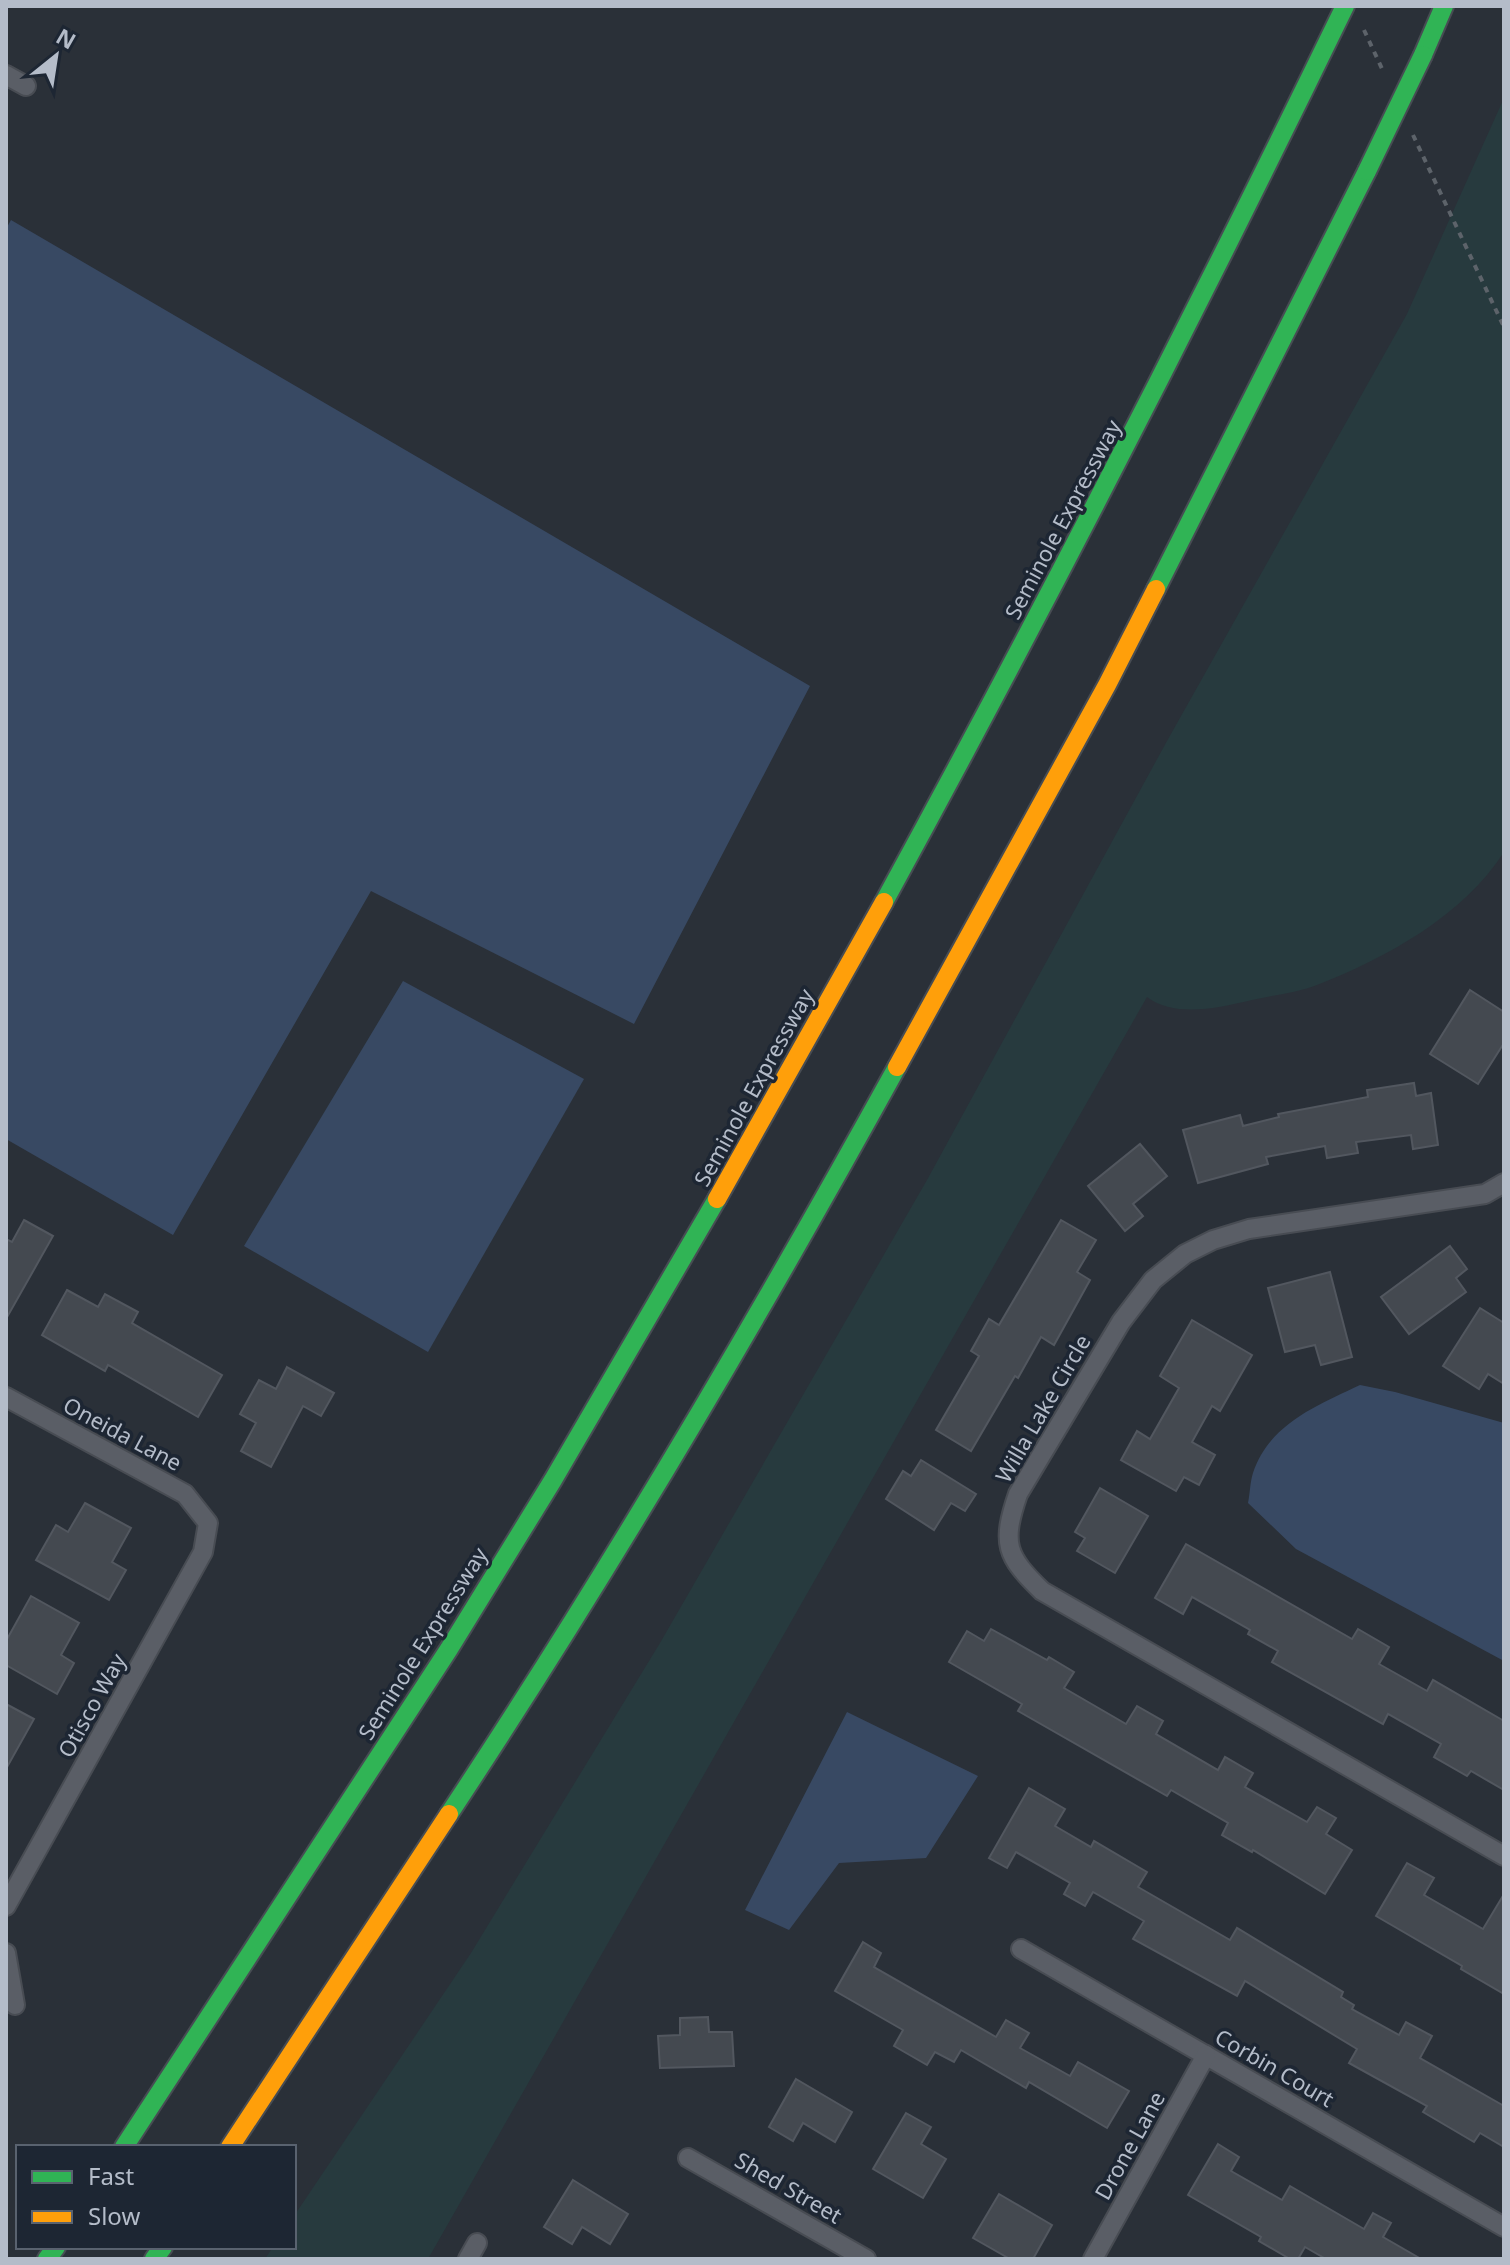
<svg xmlns="http://www.w3.org/2000/svg" width="1510" height="2265" font-family="'Noto Sans',sans-serif">
  <style>
    .green { fill: #273a3e }
    .water { fill: #384963 }
    .building { fill: #444950; stroke: #52575f; stroke-width: 2 }
    .lines { fill: none; stroke-linecap: round; stroke-linejoin: round }
    .street-casing { stroke: #484c53; stroke-width: 22 }
    .fast-casing { stroke: #474c53; stroke-width: 22 }
    .slow-casing { stroke: #474c53; stroke-width: 22 }
    .path { stroke: #5d636a; stroke-width: 4; stroke-dasharray: 6 6; stroke-linecap: butt }
    .street { stroke: #5a5e66; stroke-width: 18 }
    .fast { stroke: #30b455; stroke-width: 18 }
    .slow { stroke: #ff9f0a; stroke-width: 18 }
    .fast-bridge-casing { stroke: #474c53; stroke-width: 22; stroke-linecap: butt }
    .fast-bridge { stroke: #30b455; stroke-width: 18 }
    .labels { text-anchor: middle; dominant-baseline: central; stroke-width: 7; stroke-linejoin: round; paint-order: stroke }
    .street-label { font-size: 22px; fill: #b4bcc9; stroke: #1d2633 }
  </style>
  <rect width="100%" height="100%" fill="#2a3038"/>
  <!-- green -->
  <path class="green" d="M1504 98V852C1463 916 1386 958 1317 985 1297 993 1273 995 1252 1000 1218 1008 1175 1018 1147 997L428 2259H265L273 2247H294V2216L471 1953 660 1643 927 1180 1167 741 1407 314Z"/>
  <!-- water -->
  <g class="water">
    <polygon points="11,220 810,686 634,1024 371,891 173,1235 6,1139 6,229"/>
    <polygon points="403,981 584,1079 428,1352 244,1246"/>
    <path d="M1360 1385 1395 1392 1504 1423V1661L1296 1549 1248 1503C1250 1494 1250 1482 1253 1473 1269 1424 1318 1405 1360 1385Z"/>
    <polygon points="847,1712 978,1776 926,1858 839,1863 789,1930 745,1910"/>
  </g>
  <!-- building -->
  <g class="building">
    <polygon points="1470,990 1504,1012 1504,1043 1478,1084 1430,1054"/>
    <polygon points="1414,1083 1416,1096 1431,1093 1438,1145 1413,1149 1411,1135 1356,1142 1358,1153 1327,1158 1325,1146 1266,1157 1268,1164 1198,1183 1183,1130 1240,1115 1243,1126 1279,1117 1278,1114 1368,1097 1367,1090"/>
    <polygon points="1140,1144 1167,1176 1133,1204 1143,1216 1125,1231 1088,1186"/>
    <polygon points="24,1220 53,1236 6,1319 6,1239 12,1242"/>
    <polygon points="1061,1220 1096,1240 1077,1272 1090,1280 1054,1345 1041,1337 1018,1378 1015,1376 971,1451 936,1430 979,1356 971,1351 989,1319 999,1325"/>
    <polygon points="1450,1246 1467,1269 1456,1278 1466,1292 1409,1334 1381,1297"/>
    <polygon points="1330,1272 1352,1357 1321,1365 1315,1345 1285,1352 1268,1288"/>
    <polygon points="67,1290 98,1307 105,1294 138,1312 132,1323 222,1375 198,1417 108,1365 105,1371 42,1335"/>
    <polygon points="1480,1308 1504,1323 1504,1384 1488,1374 1479,1389 1443,1366"/>
    <polygon points="1192,1320 1252,1355 1220,1411 1212,1406 1192,1442 1215,1455 1199,1485 1184,1477 1176,1491 1121,1460 1137,1431 1150,1439 1179,1388 1160,1376"/>
    <polygon points="287,1367 334,1393 321,1416 303,1406 271,1467 241,1451 256,1423 240,1414 259,1380 276,1389"/>
    <polygon points="921,1460 976,1494 965,1511 951,1503 934,1530 886,1499 903,1471 911,1476"/>
    <polygon points="1100,1488 1148,1516 1115,1573 1077,1551 1085,1538 1075,1532"/>
    <polygon points="85,1503 131,1528 112,1562 126,1570 109,1600 36,1560 56,1525 68,1532"/>
    <polygon points="1186,1544 1352,1639 1358,1629 1389,1647 1379,1664 1427,1691 1433,1680 1504,1721 1504,1790 1471,1771 1467,1776 1434,1757 1441,1744 1388,1714 1383,1724 1272,1662 1278,1651 1248,1634 1250,1630 1192,1597 1183,1614 1155,1598"/>
    <polygon points="31,1596 79,1623 61,1655 74,1663 57,1694 6,1665 6,1641"/>
    <polygon points="991,1629 1047,1660 1049,1657 1074,1672 1064,1688 1126,1724 1137,1706 1163,1721 1156,1734 1218,1770 1225,1757 1253,1773 1245,1787 1307,1822 1317,1807 1336,1818 1326,1834 1352,1850 1325,1894 1253,1850 1252,1852 1222,1835 1228,1823 1171,1790 1167,1796 1018,1711 1022,1704 949,1662 967,1631 984,1641"/>
    <polygon points="6,1704 34,1719 6,1769"/>
    <polygon points="1029,1788 1065,1809 1055,1826 1091,1847 1094,1841 1147,1872 1138,1887 1230,1940 1237,1928 1343,1992 1341,1997 1354,2005 1352,2009 1399,2035 1406,2022 1432,2036 1420,2058 1504,2106 1504,2147 1480,2133 1474,2142 1423,2112 1427,2106 1349,2063 1357,2049 1245,1981 1237,1996 1133,1939 1144,1921 1093,1892 1085,1906 1064,1894 1070,1883 1016,1852 1007,1868 989,1858"/>
    <polygon points="1407,1863 1434,1878 1424,1895 1483,1929 1504,1894 1504,1994 1461,1969 1462,1966 1376,1916"/>
    <polygon points="863,1942 881,1953 874,1967 996,2037 1006,2020 1029,2033 1020,2048 1070,2076 1078,2062 1129,2091 1107,2128 1029,2082 1026,2088 961,2050 954,2062 935,2052 927,2065 894,2046 903,2030 835,1991"/>
    <polygon points="708,2017 709,2032 732,2032 734,2066 660,2068 658,2036 680,2035 680,2018"/>
    <polygon points="796,2079 852,2112 835,2142 803,2123 793,2141 769,2127"/>
    <polygon points="906,2113 931,2127 921,2144 946,2159 923,2198 873,2169"/>
    <polygon points="1218,2144 1239,2157 1231,2171 1282,2200 1290,2186 1364,2229 1373,2213 1391,2223 1383,2237 1421,2259 1326,2259 1305,2247 1298,2259 1290,2259 1259,2241 1261,2237 1188,2195"/>
    <polygon points="573,2180 628,2214 610,2244 582,2227 572,2244 544,2227"/>
    <polygon points="999,2194 1052,2225 1033,2259 1010,2259 973,2238"/>
  </g>
  <g class="lines">
    <!-- street casing -->
    <g class="street-casing">
      <g id="street">
        <polyline points="6,75 26,86"/>
        <path d="M1504 1183 1485 1194 1249 1229 1213 1240 1185 1254 1153 1280 1121 1322 1018 1494C1001 1544 1006 1556 1042 1591L1504 1856"/>
        <polyline points="6,1397 185,1494 208,1523 203,1552 6,1906"/>
        <polyline points="1021,1949 1504,2227"/>
        <polyline points="6,1953 15,2005"/>
        <polyline points="688,2158 866,2259"/>
        <polyline points="468,2259 477,2243"/>
        <polyline points="1093,2259 1206,2055"/>
      </g>
    </g>
    <!-- fast casing -->
    <g class="fast-casing">
      <g id="fast">
        <polyline points="1423,55 1444,6"/>
        <polyline points="1156,589 1367,171"/>
        <path d="M884 902C1045 607 1198 309 1345 6"/>
        <path d="M449 1814C609 1572 757 1321 897 1067"/>
        <polyline points="124,2147 449,1649 553,1480 717,1199"/>
        <polyline points="47,2259 56,2247"/>
        <polyline points="154,2259 163,2247"/>
      </g>
    </g>
    <!-- slow casing -->
    <g class="slow-casing">
      <g id="slow">
        <polyline points="897,1067 1107,685 1156,589"/>
        <polyline points="717,1199 884,902"/>
        <polyline points="230,2147 449,1814"/>
      </g>
    </g>
    <!-- path -->
    <g class="path">
      <polyline points="1364,30 1384,73"/>
      <polyline points="1413,135 1504,327"/>
    </g>
    <!-- street -->
    <use href="#street" class="street"/>
    <!-- fast -->
    <use href="#fast" class="fast"/>
    <!-- slow -->
    <use href="#slow" class="slow"/>
    <!-- fast-bridge casing -->
    <g class="fast-bridge-casing">
      <polyline id="fast-bridge" points="1367,171 1423,55"/>
    </g>
    <!-- fast-bridge -->
    <use href="#fast-bridge" class="fast-bridge"/>
  </g>
  <g class="labels">
    <!-- street labels -->
    <g class="street-label">
      <text transform="translate(1062 519) rotate(-62)">Seminole Expressway</text>
      <text transform="translate(753 1087) rotate(-61)">Seminole Expressway</text>
      <text transform="translate(1042 1408) rotate(-60)">Willa Lake Circle</text>
      <text transform="translate(123 1433) rotate(28)">Oneida Lane</text>
      <text transform="translate(422 1643) rotate(-58)">Seminole Expressway</text>
      <text transform="translate(91 1705) rotate(-61)">Otisco Way</text>
      <text transform="translate(1275 2067) rotate(30)">Corbin Court</text>
      <text transform="translate(1129 2145) rotate(-61)">Drone Lane</text>
      <text transform="translate(789 2187) rotate(30)">Shed Street</text>
    </g>
  </g>
  <!-- border -->
  <rect width="1510" height="2265" fill="none" stroke="#b4bcc9" stroke-width="16"/>
  <!-- legend -->
  <rect x="16" y="2145" width="280" height="104" fill="#1d2633" stroke="#59626f" stroke-width="2"/>
  <rect x="32" y="2171" width="40" height="12" fill="#30b455" stroke="#59626f" stroke-width="2"/>
  <text x="88" y="2185" font-size="24" fill="#b4bcc9">Fast</text>
  <rect x="32" y="2211" width="40" height="12" fill="#ff9f0a" stroke="#59626f" stroke-width="2"/>
  <text x="88" y="2225" font-size="24" fill="#b4bcc9">Slow</text>
  <!-- north arrow -->
  <g transform="translate(56 56) rotate(30)" stroke="#1d2633" stroke-width="6" paint-order="stroke">
  <path d="M0-6L14 30L0 20L-14 30Z" fill="#b4bcc9"/>
  <text y="-12" font-size="22" font-weight="bold" text-anchor="middle" fill="#b4bcc9">N</text>
  </g>
</svg>
